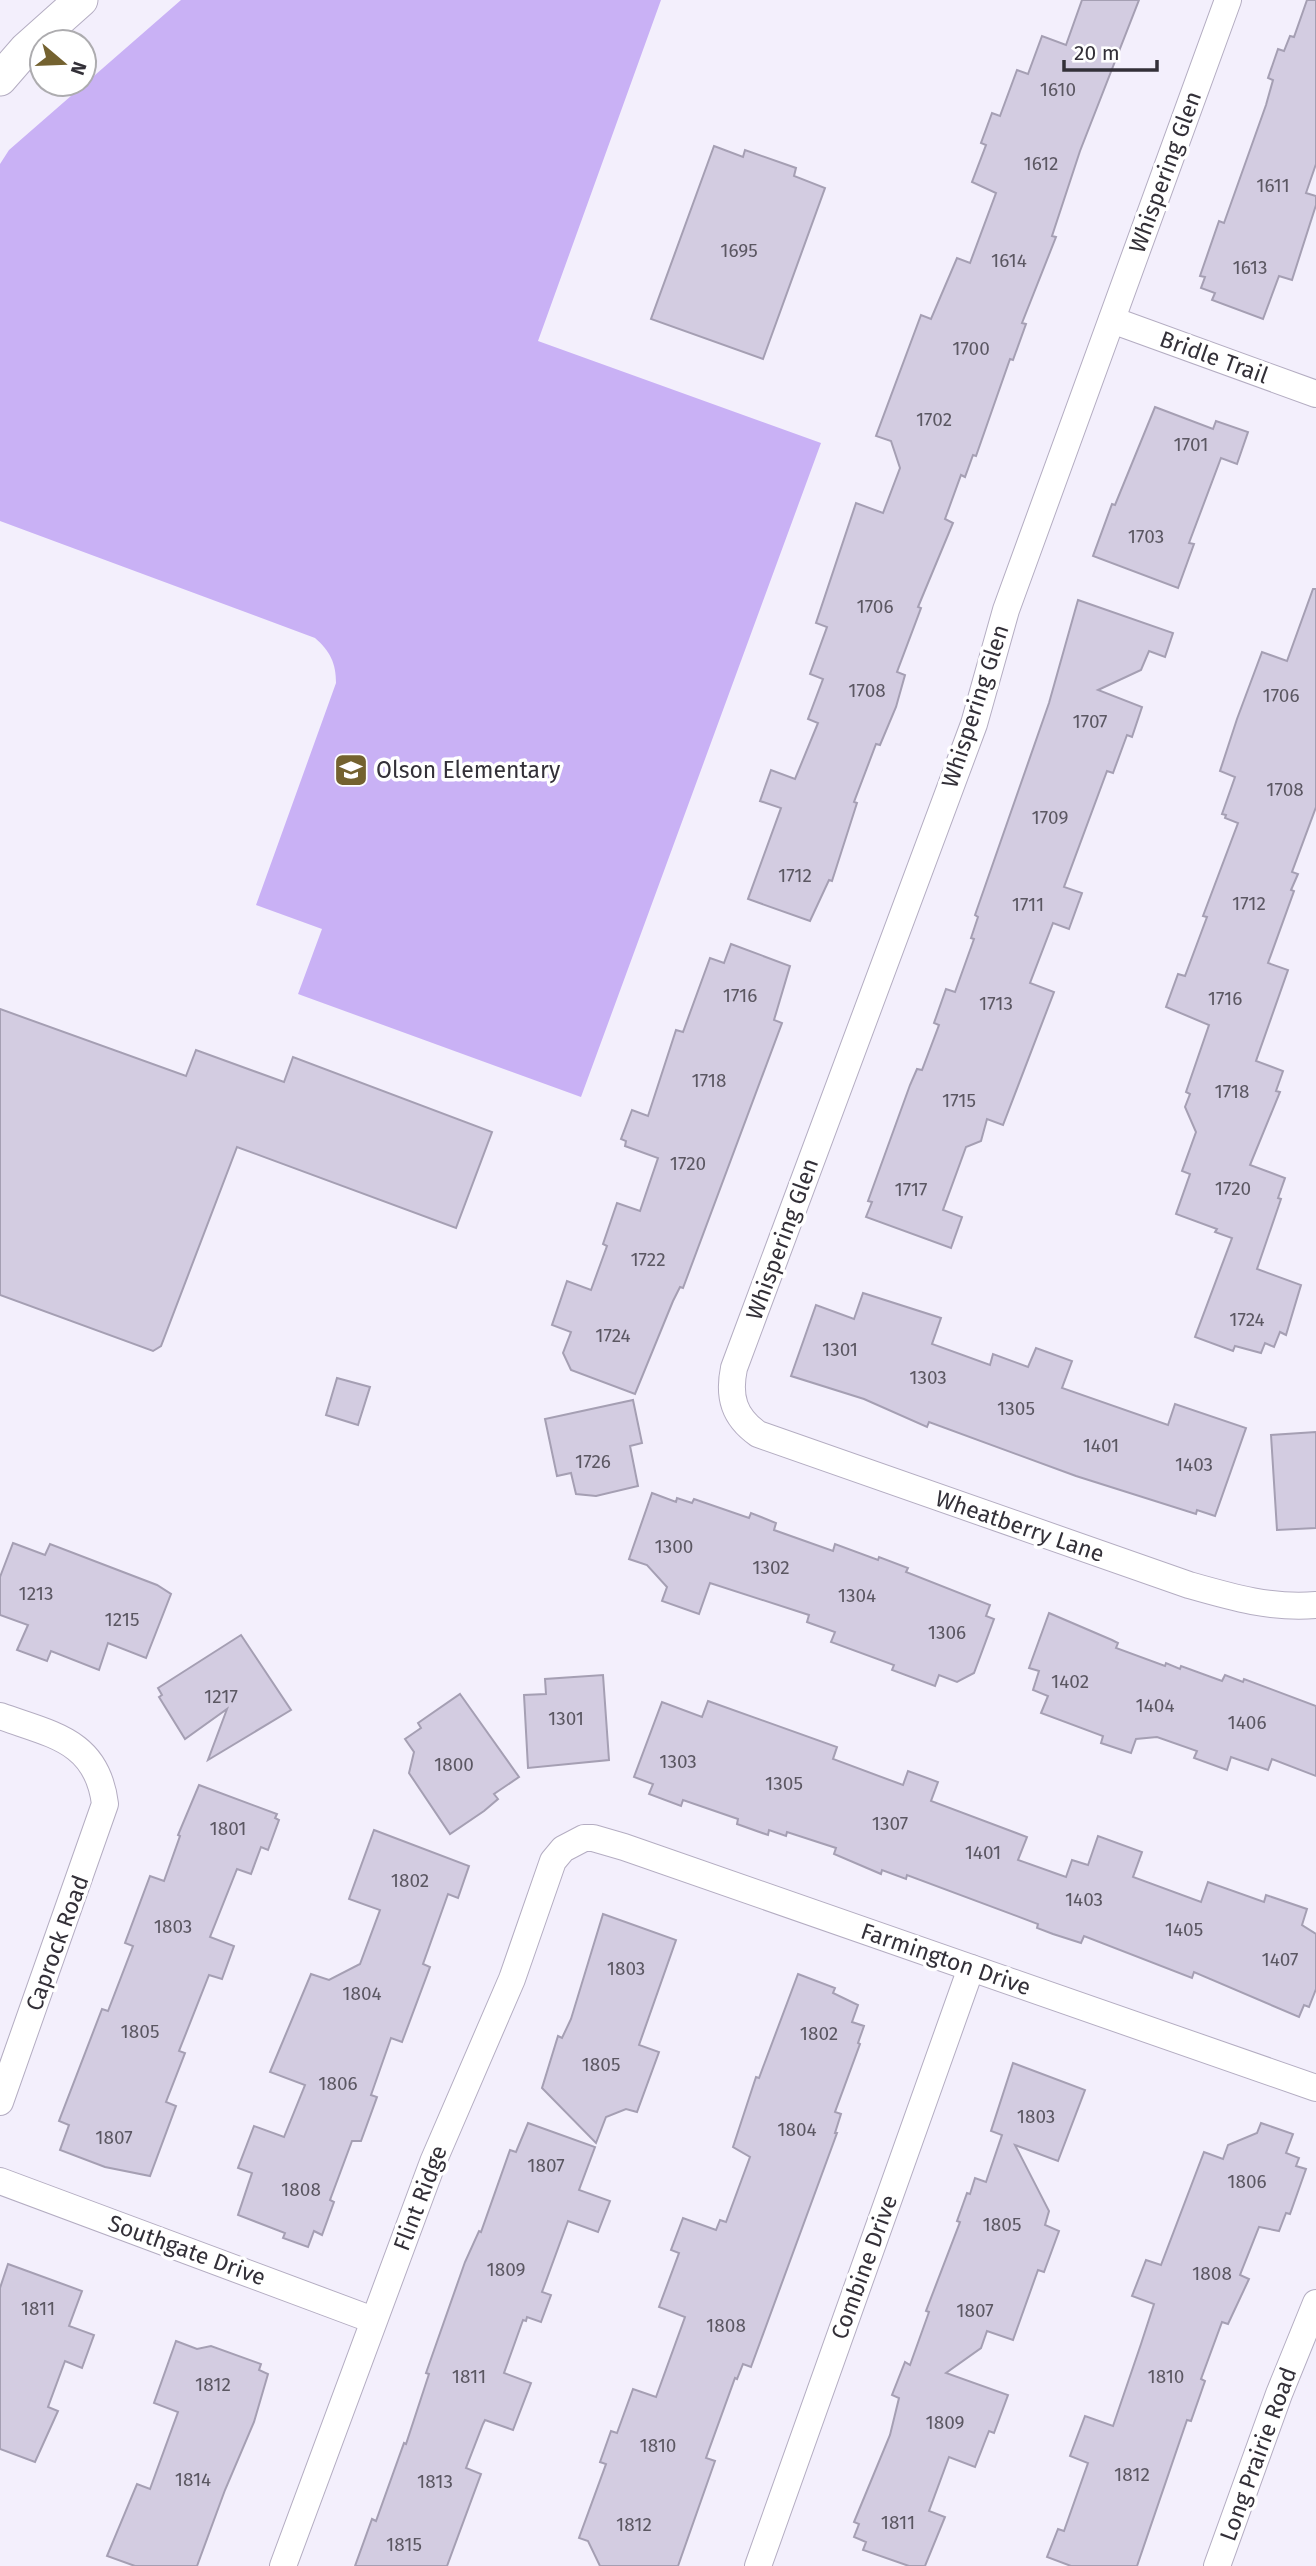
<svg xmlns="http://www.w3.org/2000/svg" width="1316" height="2566" font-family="'Fira Sans',sans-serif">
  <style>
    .green { fill: #c9b1f5 }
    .building { fill: #d3cce1; stroke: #a59fb3; stroke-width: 2 }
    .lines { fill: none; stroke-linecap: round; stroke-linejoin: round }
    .minor-casing { stroke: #b4adc2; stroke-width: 28 }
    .tertiary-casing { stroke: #b4adc2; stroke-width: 35 }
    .minor { stroke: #fff; stroke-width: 26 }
    .tertiary { stroke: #fff; stroke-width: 33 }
    .labels { text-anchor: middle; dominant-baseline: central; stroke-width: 7; stroke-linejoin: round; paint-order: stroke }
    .number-label { font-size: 19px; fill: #5b5762 }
    .street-label { font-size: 23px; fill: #333038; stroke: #fff }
    .poi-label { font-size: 23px; fill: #333038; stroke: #fff; text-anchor: start }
  </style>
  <rect width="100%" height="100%" fill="#f3effc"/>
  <!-- green -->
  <path class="green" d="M181 0H661L538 341 821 443 581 1097 298 994 322 929 256 905 336 683C336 663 330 651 315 638L0 521V164L9 150Z"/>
  <!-- building -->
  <g class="building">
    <polygon points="1082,0 1139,0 1080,151 1052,236 1056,237 1022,323 1026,324 1013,360 1010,359 976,456 973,455 965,477 961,475 945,519 953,523 918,607 921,608 897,672 905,675 896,707 880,745 876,744 854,802 857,803 832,881 829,880 810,921 748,899 781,808 760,801 771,770 795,779 818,723 808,719 823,679 810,674 827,627 816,623 856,503 883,513 900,468 891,441 876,436 921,315 931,319 957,258 970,263 996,193 972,182 986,145 981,143 992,113 1000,116 1017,70 1028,74 1042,36 1066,45"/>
    <polygon points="1307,0 1316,0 1316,164 1306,193 1316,196 1316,205 1292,280 1279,276 1263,319 1212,300 1215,293 1201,288 1205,277 1200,276 1219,221 1224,223 1266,105 1273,80 1268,78 1278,49 1284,51 1290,36 1294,37"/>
    <polygon points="714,146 743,157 745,150 796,168 794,176 825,188 763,359 651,319"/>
    <polygon points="1155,407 1213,429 1216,421 1248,432 1237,464 1221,458 1189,543 1194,544 1178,588 1093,556 1112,504 1115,505"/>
    <polygon points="1313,589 1316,589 1316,807 1292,872 1298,874 1291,890 1294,891 1268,963 1288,970 1256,1061 1283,1071 1276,1091 1280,1092 1250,1165 1285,1178 1278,1198 1281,1199 1257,1269 1301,1285 1286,1335 1280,1332 1274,1347 1265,1343 1261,1353 1235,1346 1233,1351 1195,1337 1232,1238 1215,1232 1217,1229 1176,1214 1190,1174 1182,1171 1196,1132 1185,1107 1190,1094 1186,1092 1209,1025 1166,1007 1178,974 1185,976 1207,917 1203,916 1238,823 1225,818 1226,815 1222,814 1235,777 1220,771 1237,719 1262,652 1287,661"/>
    <polygon points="1078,600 1173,633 1165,657 1149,651 1141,670 1098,690 1142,707 1132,737 1127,735 1113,773 1107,771 1064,887 1082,893 1069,929 1053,923 1030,983 1054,992 1003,1125 987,1119 981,1141 966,1147 943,1210 962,1217 951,1248 866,1217 872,1202 868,1201 910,1085 917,1069 922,1070 939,1025 934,1023 946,989 955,992 974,939 971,938 978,917 975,915 1049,703"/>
    <polygon points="731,944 790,966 774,1020 782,1023 683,1288 680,1287 673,1301 635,1394 571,1370 563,1353 571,1332 552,1325 567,1281 591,1290 607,1246 603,1244 617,1203 640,1211 658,1158 625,1146 626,1141 621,1139 632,1110 648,1116 676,1030 683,1032 710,958 724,963"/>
    <polygon points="0,1009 186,1076 196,1050 284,1082 293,1057 492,1132 456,1228 237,1147 161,1346 153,1351 0,1295"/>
    <polygon points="863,1293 941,1318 932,1344 990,1365 993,1354 1028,1367 1036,1348 1072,1361 1062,1388 1168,1425 1175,1404 1246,1428 1215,1516 1197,1510 1196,1514 1076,1476 929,1422 927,1427 864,1399 791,1376 816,1305 854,1319"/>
    <polygon points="337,1378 370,1387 358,1425 326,1415"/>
    <polygon points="633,1400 642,1443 630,1446 638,1486 596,1496 576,1494 571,1473 557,1476 545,1419"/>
    <polygon points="1316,1432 1316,1528 1277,1530 1271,1435"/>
    <polygon points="652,1493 676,1502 677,1498 692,1503 694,1499 749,1518 751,1513 776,1523 774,1530 833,1551 835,1544 878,1560 879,1557 908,1568 906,1572 990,1605 986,1616 994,1619 974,1673 957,1682 939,1675 935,1686 892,1670 894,1665 831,1642 835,1632 807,1622 809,1615 710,1583 699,1614 662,1601 667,1587 647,1565 629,1559"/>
    <polygon points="13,1543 45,1555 50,1544 157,1585 171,1594 146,1658 108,1643 99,1670 51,1651 47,1661 17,1650 28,1625 0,1615 0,1577"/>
    <polygon points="1049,1613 1112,1640 1118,1643 1116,1648 1165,1666 1166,1663 1180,1669 1181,1666 1222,1681 1225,1675 1243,1682 1244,1679 1316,1706 1316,1776 1272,1759 1268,1770 1231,1757 1227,1770 1194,1758 1197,1751 1157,1737 1136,1739 1131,1753 1101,1743 1103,1736 1041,1713 1048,1696 1033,1690 1039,1671 1029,1668"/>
    <polygon points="241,1635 291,1710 208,1760 227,1709 185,1739 159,1697 162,1695 158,1688"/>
    <polygon points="603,1675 609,1760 528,1768 524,1695 546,1694 545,1679"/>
    <polygon points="460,1694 519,1777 494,1794 498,1799 484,1811 450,1834 409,1773 414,1752 405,1739 421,1728 418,1723"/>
    <polygon points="708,1701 837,1747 833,1759 903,1785 908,1771 938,1782 931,1801 1027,1837 1018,1860 1066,1877 1072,1860 1088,1865 1098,1836 1142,1852 1133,1877 1201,1902 1208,1882 1264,1902 1266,1895 1307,1909 1302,1925 1316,1934 1316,1989 1309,2007 1304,2005 1299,2017 1194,1972 1192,1978 1084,1936 1081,1943 1053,1934 1037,1928 1038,1924 907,1875 906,1879 882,1870 881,1874 834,1854 836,1848 787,1832 786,1836 769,1830 768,1835 737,1824 738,1819 683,1800 681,1806 649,1794 653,1784 634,1777 662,1702 702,1717"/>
    <polygon points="199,1785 277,1814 275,1818 279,1820 268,1850 261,1847 251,1874 237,1869 210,1937 234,1946 222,1979 209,1975 179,2051 185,2053 166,2102 176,2106 150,2176 105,2167 60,2150 69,2125 59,2121 102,2009 108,2011 133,1946 125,1943 150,1876 164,1881 180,1836 178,1835"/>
    <polygon points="374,1830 469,1866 458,1898 448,1894 423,1964 430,1967 402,2042 391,2038 371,2095 377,2097 361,2141 352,2141 330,2200 334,2202 322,2235 314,2231 308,2247 283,2238 285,2233 238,2215 252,2173 238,2168 254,2126 284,2137 305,2085 270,2072 311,1974 329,1980 360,1964 380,1910 349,1899"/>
    <polygon points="603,1914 676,1940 639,2045 659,2052 637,2112 626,2109 606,2117 596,2143 542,2088 558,2036 562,2038 571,2019"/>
    <polygon points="798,1974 835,1988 833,1993 858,2005 852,2022 864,2026 858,2043 860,2044 835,2112 841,2114 835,2133 837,2133 751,2367 743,2364 737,2379 735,2378 706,2458 715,2461 678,2566 600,2566 588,2541 579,2538 606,2464 600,2462 611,2431 617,2433 633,2389 656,2397 685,2317 659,2307 679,2253 671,2250 683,2218 716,2230 720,2220 726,2222 750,2157 733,2147 756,2077 759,2078"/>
    <polygon points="1013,2063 1085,2090 1058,2161 1015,2145 1049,2211 1045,2225 1059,2231 1044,2272 1038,2270 1013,2340 987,2331 981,2348 946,2373 1008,2395 994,2433 989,2431 975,2467 949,2457 929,2511 945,2517 925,2566 909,2566 863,2550 866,2542 854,2537 859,2524 854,2522 890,2435 899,2398 892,2395 905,2362 910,2365 929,2312 926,2311 960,2222 957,2221 967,2193 970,2194 975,2178 986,2182 1002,2135 991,2131"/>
    <polygon points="528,2123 595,2147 579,2190 610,2201 598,2232 568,2221 542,2292 551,2295 541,2322 527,2317 526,2321 523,2320 504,2373 531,2383 513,2430 485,2420 483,2424 466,2468 481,2474 447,2566 355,2566 372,2519 376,2521 404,2443 406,2444 429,2374 426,2373 465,2262 479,2231 481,2232 510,2150 516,2152"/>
    <polygon points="1261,2123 1293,2134 1286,2153 1299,2158 1296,2166 1306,2169 1290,2214 1286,2213 1279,2231 1259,2227 1240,2275 1249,2279 1228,2324 1222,2322 1201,2379 1205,2381 1191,2421 1187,2420 1137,2566 1071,2566 1047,2557 1058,2529 1064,2531 1088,2463 1070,2456 1085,2416 1113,2426 1141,2344 1154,2304 1132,2296 1146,2260 1161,2265 1204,2152 1223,2159 1228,2145 1257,2133"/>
    <polygon points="8,2264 82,2291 69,2326 94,2335 82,2368 65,2361 48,2407 58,2411 35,2462 0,2449 0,2288"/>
    <polygon points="176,2341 197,2349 211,2346 261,2364 259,2370 268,2374 254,2422 225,2490 197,2566 135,2566 107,2556 137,2484 150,2489 178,2412 154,2403"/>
  </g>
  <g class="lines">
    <!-- minor casing -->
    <g class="minor-casing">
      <g id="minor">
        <path d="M1228 0 1006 610 974 724 734 1368C728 1397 734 1417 758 1434L1189 1585C1231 1597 1272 1609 1316 1605"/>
        <polyline points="1112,320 1316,394"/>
        <path d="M0 1716C52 1735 97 1740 105 1804L0 2102"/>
        <polyline points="0,2181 373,2320"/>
        <polyline points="283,2566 433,2162 512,1979 553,1861 563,1849 584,1838 593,1838 624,1847 1316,2088"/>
        <polyline points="758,2566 971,1968"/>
        <polyline points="1217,2566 1279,2394 1316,2303"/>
      </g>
    </g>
    <!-- tertiary casing -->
    <g class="tertiary-casing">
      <polyline id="tertiary" points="0,79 26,49 81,0"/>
    </g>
    <!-- minor -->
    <use href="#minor" class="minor"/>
    <!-- tertiary -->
    <use href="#tertiary" class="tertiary"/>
  </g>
  <!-- icons -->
  <defs>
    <g id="school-square" transform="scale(1.75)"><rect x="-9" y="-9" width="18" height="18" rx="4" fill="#746230" stroke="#fff"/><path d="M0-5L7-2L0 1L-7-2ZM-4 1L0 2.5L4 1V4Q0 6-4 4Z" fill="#fff"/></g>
  </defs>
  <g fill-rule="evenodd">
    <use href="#school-square" x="351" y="770"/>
  </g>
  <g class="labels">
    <!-- number labels -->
    <g class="number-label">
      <text x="1058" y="89">1610</text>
      <text x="1041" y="163">1612</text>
      <text x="1273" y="185">1611</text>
      <text x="739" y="250">1695</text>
      <text x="1009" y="260">1614</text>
      <text x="1250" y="267">1613</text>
      <text x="971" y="348">1700</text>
      <text x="934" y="419">1702</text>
      <text x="1191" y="444">1701</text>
      <text x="1146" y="536">1703</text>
      <text x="875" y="606">1706</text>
      <text x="867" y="690">1708</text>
      <text x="1281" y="695">1706</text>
      <text x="1090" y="721">1707</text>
      <text x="1285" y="789">1708</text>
      <text x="1050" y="817">1709</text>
      <text x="795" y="875">1712</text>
      <text x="1249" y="903">1712</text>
      <text x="1028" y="904">1711</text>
      <text x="740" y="995">1716</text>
      <text x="1225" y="998">1716</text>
      <text x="996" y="1003">1713</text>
      <text x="709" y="1080">1718</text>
      <text x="1232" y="1091">1718</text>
      <text x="959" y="1100">1715</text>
      <text x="688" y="1163">1720</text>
      <text x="1233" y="1188">1720</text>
      <text x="911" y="1189">1717</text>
      <text x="648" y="1259">1722</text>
      <text x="1247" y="1319">1724</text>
      <text x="613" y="1335">1724</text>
      <text x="840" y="1349">1301</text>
      <text x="928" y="1377">1303</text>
      <text x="1016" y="1408">1305</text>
      <text x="1101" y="1445">1401</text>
      <text x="593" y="1461">1726</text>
      <text x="1194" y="1464">1403</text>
      <text x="674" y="1546">1300</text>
      <text x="771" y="1567">1302</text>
      <text x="36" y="1593">1213</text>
      <text x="857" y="1595">1304</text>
      <text x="122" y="1619">1215</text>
      <text x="947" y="1632">1306</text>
      <text x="1070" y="1681">1402</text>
      <text x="221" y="1696">1217</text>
      <text x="1155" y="1705">1404</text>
      <text x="566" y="1718">1301</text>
      <text x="1247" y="1722">1406</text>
      <text x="678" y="1761">1303</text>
      <text x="454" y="1764">1800</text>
      <text x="784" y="1783">1305</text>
      <text x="890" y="1823">1307</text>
      <text x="228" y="1828">1801</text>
      <text x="983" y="1852">1401</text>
      <text x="410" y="1880">1802</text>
      <text x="1084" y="1899">1403</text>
      <text x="173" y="1926">1803</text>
      <text x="1184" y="1929">1405</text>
      <text x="1280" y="1959">1407</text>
      <text x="626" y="1968">1803</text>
      <text x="362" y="1993">1804</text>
      <text x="140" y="2031">1805</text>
      <text x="819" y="2033">1802</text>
      <text x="601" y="2064">1805</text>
      <text x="338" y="2083">1806</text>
      <text x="1036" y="2116">1803</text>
      <text x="797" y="2129">1804</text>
      <text x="114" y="2137">1807</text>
      <text x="546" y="2165">1807</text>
      <text x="1247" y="2181">1806</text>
      <text x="301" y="2189">1808</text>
      <text x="1002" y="2224">1805</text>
      <text x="506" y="2269">1809</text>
      <text x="1212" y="2273">1808</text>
      <text x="38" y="2308">1811</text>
      <text x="975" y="2310">1807</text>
      <text x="726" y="2325">1808</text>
      <text x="469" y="2376">1811</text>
      <text x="1166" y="2376">1810</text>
      <text x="213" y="2384">1812</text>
      <text x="945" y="2422">1809</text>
      <text x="658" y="2445">1810</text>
      <text x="1132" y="2474">1812</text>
      <text x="193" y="2479">1814</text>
      <text x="435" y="2481">1813</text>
      <text x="898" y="2522">1811</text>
      <text x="634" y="2524">1812</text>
      <text x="404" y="2544">1815</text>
    </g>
    <!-- street labels -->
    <g class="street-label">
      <text transform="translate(1165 172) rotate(-70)">Whispering Glen</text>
      <text transform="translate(1214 357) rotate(20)">Bridle Trail</text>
      <text transform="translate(975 706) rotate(-72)">Whispering Glen</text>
      <text transform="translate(782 1239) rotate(-70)">Whispering Glen</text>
      <text transform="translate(1020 1526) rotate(19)">Wheatberry Lane</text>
      <text transform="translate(57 1943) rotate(-70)">Caprock Road</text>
      <text transform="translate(946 1959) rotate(19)">Farmington Drive</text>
      <text transform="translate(420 2198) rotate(-69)">Flint Ridge</text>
      <text transform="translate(187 2250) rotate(20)">Southgate Drive</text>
      <text transform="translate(864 2267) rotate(-70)">Combine Drive</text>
      <text transform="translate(1258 2454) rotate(-70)">Long Prairie Road</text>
    </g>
    <!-- poi labels -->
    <g class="poi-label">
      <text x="376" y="770">Olson Elementary</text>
    </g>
  </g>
  <!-- north arrow -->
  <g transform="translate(63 63) rotate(109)"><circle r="33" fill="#ffffff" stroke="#adacaf" stroke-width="2"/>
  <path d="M0-5L12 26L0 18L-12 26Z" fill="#746230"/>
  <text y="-10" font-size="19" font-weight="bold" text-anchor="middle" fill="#333038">N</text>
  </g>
  <!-- scale -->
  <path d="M1064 60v10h93v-10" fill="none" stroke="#333038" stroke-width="3.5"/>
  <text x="1074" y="60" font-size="21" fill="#333038" stroke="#ffffff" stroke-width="5" paint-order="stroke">20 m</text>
</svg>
